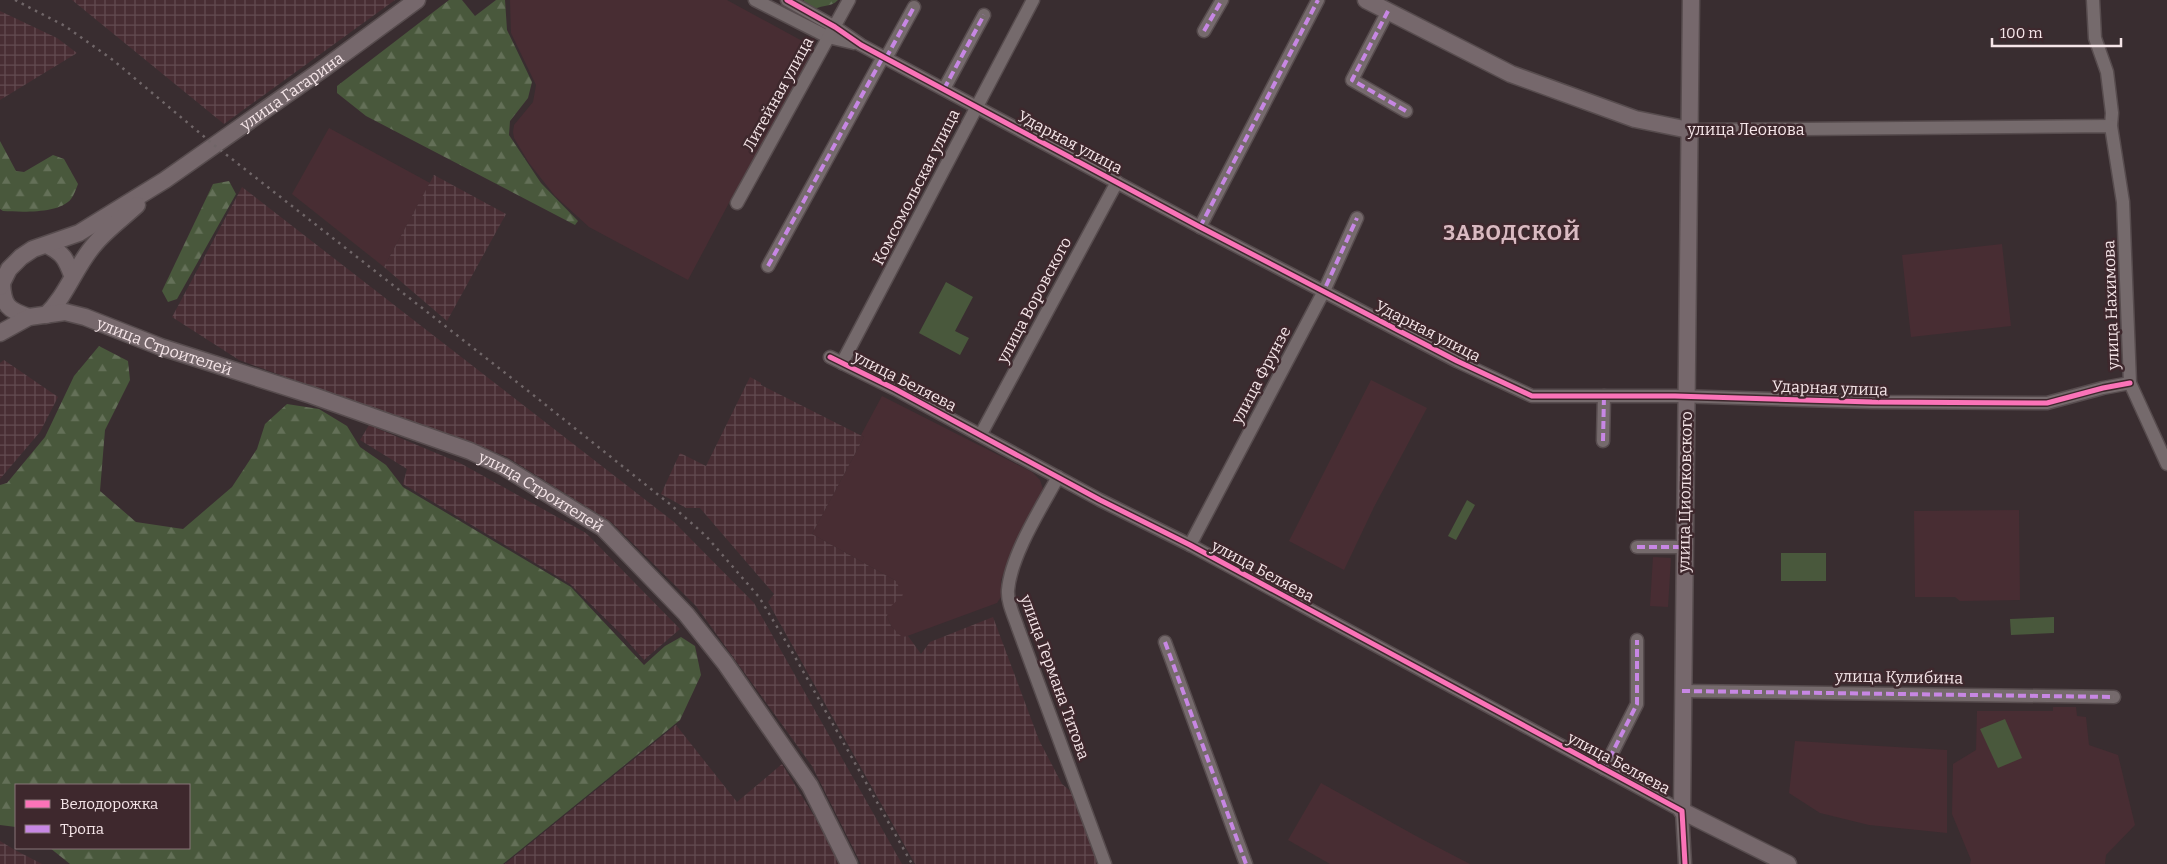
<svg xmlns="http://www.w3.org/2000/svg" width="2167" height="864" font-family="Bitter,serif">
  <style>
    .built { fill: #482d33 }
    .industrial { fill: url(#industrial-grid) }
    .green { fill: #49583c }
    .forest { fill: url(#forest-firs) }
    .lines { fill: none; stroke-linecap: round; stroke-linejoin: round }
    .minor-casing { stroke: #574c4e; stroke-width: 15 }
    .major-casing { stroke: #574c4e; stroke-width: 19 }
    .minor { stroke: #756a6c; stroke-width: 12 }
    .major { stroke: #76686c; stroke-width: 16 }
    .rail { stroke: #706668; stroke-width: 2.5; stroke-dasharray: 2.5 5; stroke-linecap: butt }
    .quiet { stroke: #c787e3; stroke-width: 4; stroke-dasharray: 8 4; stroke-linecap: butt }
    .cycleway-casing { stroke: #3e282d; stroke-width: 8 }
    .cycleway { stroke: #fb73b8; stroke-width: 5 }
    .labels { text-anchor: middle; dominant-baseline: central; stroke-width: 5; stroke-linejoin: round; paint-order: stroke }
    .street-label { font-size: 16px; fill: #f5e5e8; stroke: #3e282d }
    .district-label { font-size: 21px; font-weight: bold; letter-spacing: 1px; fill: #d9bac1; stroke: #3e282d }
  </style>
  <defs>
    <pattern id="industrial-grid" width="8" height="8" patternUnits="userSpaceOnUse" patternTransform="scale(1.25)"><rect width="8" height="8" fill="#482d33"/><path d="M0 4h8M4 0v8" fill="none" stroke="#634b51"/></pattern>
    <pattern id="forest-firs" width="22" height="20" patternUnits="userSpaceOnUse" patternTransform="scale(1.25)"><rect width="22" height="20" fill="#49583c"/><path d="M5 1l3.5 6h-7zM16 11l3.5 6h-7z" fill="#647058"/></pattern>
  </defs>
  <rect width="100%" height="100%" fill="#392d30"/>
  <!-- built -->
  <g class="built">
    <polygon points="510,0 727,0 817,49 730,201 688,280 589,227 555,196 529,163 514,138 513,132 514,125 533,102 536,85 511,33"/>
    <polygon points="329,128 430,183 384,267 292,194"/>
    <polygon points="2002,244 2011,326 1911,337 1902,255"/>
    <polygon points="1371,380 1427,408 1374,507 1344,570 1289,541"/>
    <polygon points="882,396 1032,472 1040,480 1043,489 1041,500 1006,567 1001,580 1001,597 997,603 902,638 891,626 887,616 896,581 812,534 864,437 861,435"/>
    <polygon points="2019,510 2020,600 1960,601 1955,597 1915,597 1914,511"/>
    <polygon points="1653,557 1671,558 1668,607 1650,606"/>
    <polygon points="2053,707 2076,707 2077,716 2086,717 2089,745 2118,755 2135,825 2106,855 2105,864 1970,864 1971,860 1952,814 1953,764 1976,750 1977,711 2053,711"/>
    <polygon points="1795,741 1947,750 1947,833 1869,825 1820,813 1789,793"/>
    <polygon points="1321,783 1416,836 1470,864 1330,864 1288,840"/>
  </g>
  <!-- industrial -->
  <g class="industrial">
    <polygon points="72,0 395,0 224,124"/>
    <polygon points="0,11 57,38 77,53 0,100"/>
    <polygon points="434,175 506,214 447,321 384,267"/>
    <polygon points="242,187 674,522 754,603 902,864 861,864 812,766 696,606 611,522 505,456 239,360 172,317"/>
    <polygon points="4,360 58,397 40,432 0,479 0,363"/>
    <polygon points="750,377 761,383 761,385 864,437 812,534 896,581 903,595 890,607 887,616 891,626 902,637 908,636 921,654 930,642 993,617 1039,740 1062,784 1074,794 1099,864 915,864 768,602 774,594 700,508 686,508 661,494 680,453 706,466"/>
    <polygon points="369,425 460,463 586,533 680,629 644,660 622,635 570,584 403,484 407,469 360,440"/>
    <polygon points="676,725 737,802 782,764 824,832 839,864 505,864"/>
    <polygon points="0,841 15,850 42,864 0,864"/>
  </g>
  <!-- green -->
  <g class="green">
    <polygon points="946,282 973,297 955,331 969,338 960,355 919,333"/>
    <polygon points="1467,500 1475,505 1456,540 1448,536"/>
    <rect x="1781" y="553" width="45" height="28"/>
    <polygon points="2054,617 2054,633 2011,635 2010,619"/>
    <polygon points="2005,719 2022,758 1998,768 1980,729"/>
  </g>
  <!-- forest -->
  <g class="forest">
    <polygon points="449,0 462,0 475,16 496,0 505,0 507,30 532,82 528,98 510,121 509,135 541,183 578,221 575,225 366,116 337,93 337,86"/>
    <path d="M804 0H838C831 8 819 4 810 12L801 7Z"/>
    <path d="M0 141 16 171 24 172 53 155 64 159 78 184C76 189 74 195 71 199 59 214 21 212 3 211L0 209Z"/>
    <polygon points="229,181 236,194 177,299 168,302 162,291 213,184"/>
    <polygon points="99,346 128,361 130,380 105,430 100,491 136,522 183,529 232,487 257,449 265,424 287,404 319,409 347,426 360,447 386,465 403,487 571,587 644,665 665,646 681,637 695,646 701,675 680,720 503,864 70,864 50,848 189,848 189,785 16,785 16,827 0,825 0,485 7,483 45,437 74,376"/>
  </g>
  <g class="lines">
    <!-- minor casing -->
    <g class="minor-casing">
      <g id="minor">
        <polyline points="755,0 828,37 854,43"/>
        <polyline points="787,0 835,27 861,45 1200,227 1457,361 1532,396 1675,396 1872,402 2047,403 2103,388 2130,383"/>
        <polyline points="2093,0 2095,38 2107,72 2112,113 2111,126"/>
        <polyline points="1388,11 1352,80 1406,111"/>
        <polyline points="1204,31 1222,0"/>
        <polyline points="886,58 914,7"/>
        <polyline points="944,89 984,15"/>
        <polyline points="1689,130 2111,126 2123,202 2130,383 2167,464"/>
        <polyline points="737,203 849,0"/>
        <polyline points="1200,227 1318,0"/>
        <polyline points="768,266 883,57"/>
        <polyline points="830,357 895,389 1100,500 1190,545 1682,811 1685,864"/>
        <polyline points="842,363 1033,0"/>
        <polyline points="981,434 1117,182"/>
        <polyline points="1603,441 1604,396"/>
        <path d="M1058 477C1041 508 1011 555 1008 590 1007 602 1014 616 1018 628L1105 864"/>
        <polyline points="1190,545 1324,291 1357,218"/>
        <polyline points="1637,547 1684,547"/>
        <polyline points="1165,642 1246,864"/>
        <polyline points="1682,691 2114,697"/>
        <polyline points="1604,769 1637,704 1637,640"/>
      </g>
    </g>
    <!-- major casing -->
    <g class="major-casing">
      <g id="major">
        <polyline points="1366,0 1511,74 1635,119 1689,130"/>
        <polyline points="1691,0 1682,811 1788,864"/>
        <path d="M47 245C63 253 66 259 72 275"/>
        <path d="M2 283C3 306 8 310 29 317"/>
        <path id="s1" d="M0 287 9 269 21 257 33 249 79 233 165 180 323 69 417 0"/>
        <path d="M46 315C67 295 75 267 94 245 106 230 123 218 137 205"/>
        <path id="s2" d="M0 333 29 317 65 312 85 317 161 347 311 395 470 451 504 467 603 528 686 614 725 663 810 786 849 864"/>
      </g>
    </g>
    <!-- minor -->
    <use href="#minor" class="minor"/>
    <!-- major -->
    <use href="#major" class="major"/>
    <!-- rail -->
    <polyline class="rail" points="15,0 65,26 113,60 214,145 532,394 671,505 706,536 759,597 791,650 912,864"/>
    <!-- quiet -->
    <g class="quiet">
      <polyline points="1388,11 1352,80 1406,111"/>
      <polyline points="1204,31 1222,0"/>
      <polyline points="886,58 914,7"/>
      <polyline points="944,89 984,15"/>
      <polyline points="1200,227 1318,0"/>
      <polyline points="768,266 883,57"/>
      <polyline points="1326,286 1357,218"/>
      <polyline points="1603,441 1604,396"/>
      <polyline points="1637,547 1684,547"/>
      <polyline points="1165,642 1246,864"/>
      <polyline points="1682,691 2114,697"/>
      <polyline points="1604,769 1637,704 1637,640"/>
    </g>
    <!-- cycleway casing -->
    <g class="cycleway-casing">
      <g id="cycleway">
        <polyline points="787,0 835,27 861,45 1200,227 1457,361 1532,396 1675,396 1872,402 2047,403 2103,388 2130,383"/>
        <polyline points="830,357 895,389 1100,500 1190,545 1682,811 1685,864"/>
      </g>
    </g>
    <!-- cycleway -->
    <use href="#cycleway" class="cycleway"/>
  </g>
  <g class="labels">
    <!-- street labels -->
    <g class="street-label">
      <text stroke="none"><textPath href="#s1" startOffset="356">улица Гагарина</textPath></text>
      <text transform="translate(778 94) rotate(-61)">Литейная улица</text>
      <text x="1746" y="129">улица Леонова</text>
      <text transform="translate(1070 142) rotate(28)">Ударная улица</text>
      <text transform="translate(916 187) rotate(-63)">Комсомольская улица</text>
      <text transform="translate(1034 300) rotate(-62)">улица Воровского</text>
      <text transform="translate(2111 305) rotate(-92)">улица Нахимова</text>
      <text transform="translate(1428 331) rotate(27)">Ударная улица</text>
      <text stroke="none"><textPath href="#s2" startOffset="175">улица Строителей</textPath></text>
      <text transform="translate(1261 375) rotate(-62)">улица Фрунзе</text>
      <text transform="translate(905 381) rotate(27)">улица Беляева</text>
      <text transform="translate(1830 388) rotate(2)">Ударная улица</text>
      <text transform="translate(1685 492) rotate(-89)">улица Циолковского</text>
      <text stroke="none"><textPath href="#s2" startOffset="580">улица Строителей</textPath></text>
      <text transform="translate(1263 571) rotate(28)">улица Беляева</text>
      <text transform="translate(1055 677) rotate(70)">улица Германа Титова</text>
      <text transform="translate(1899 677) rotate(1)">улица Кулибина</text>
      <text transform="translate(1619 763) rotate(28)">улица Беляева</text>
    </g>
    <!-- district labels -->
    <g class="district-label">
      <text x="1512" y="233">ЗАВОДСКОЙ</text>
    </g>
  </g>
  <!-- legend -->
  <rect x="15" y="784" width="175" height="65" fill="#3e282d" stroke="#877478"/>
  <rect x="25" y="800" width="25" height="8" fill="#fb73b8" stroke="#877478"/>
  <text x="60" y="809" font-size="15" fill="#f5e5e8">Велодорожка</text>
  <rect x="25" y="825" width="25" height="8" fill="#c787e3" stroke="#877478"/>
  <text x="60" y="834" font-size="15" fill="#f5e5e8">Тропа</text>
  <!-- scale -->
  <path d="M1992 38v8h129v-8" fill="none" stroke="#f5e5e8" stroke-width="2.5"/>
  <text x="2000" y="38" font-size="15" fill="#f5e5e8" stroke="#3e282d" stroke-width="4" paint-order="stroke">100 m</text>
</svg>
